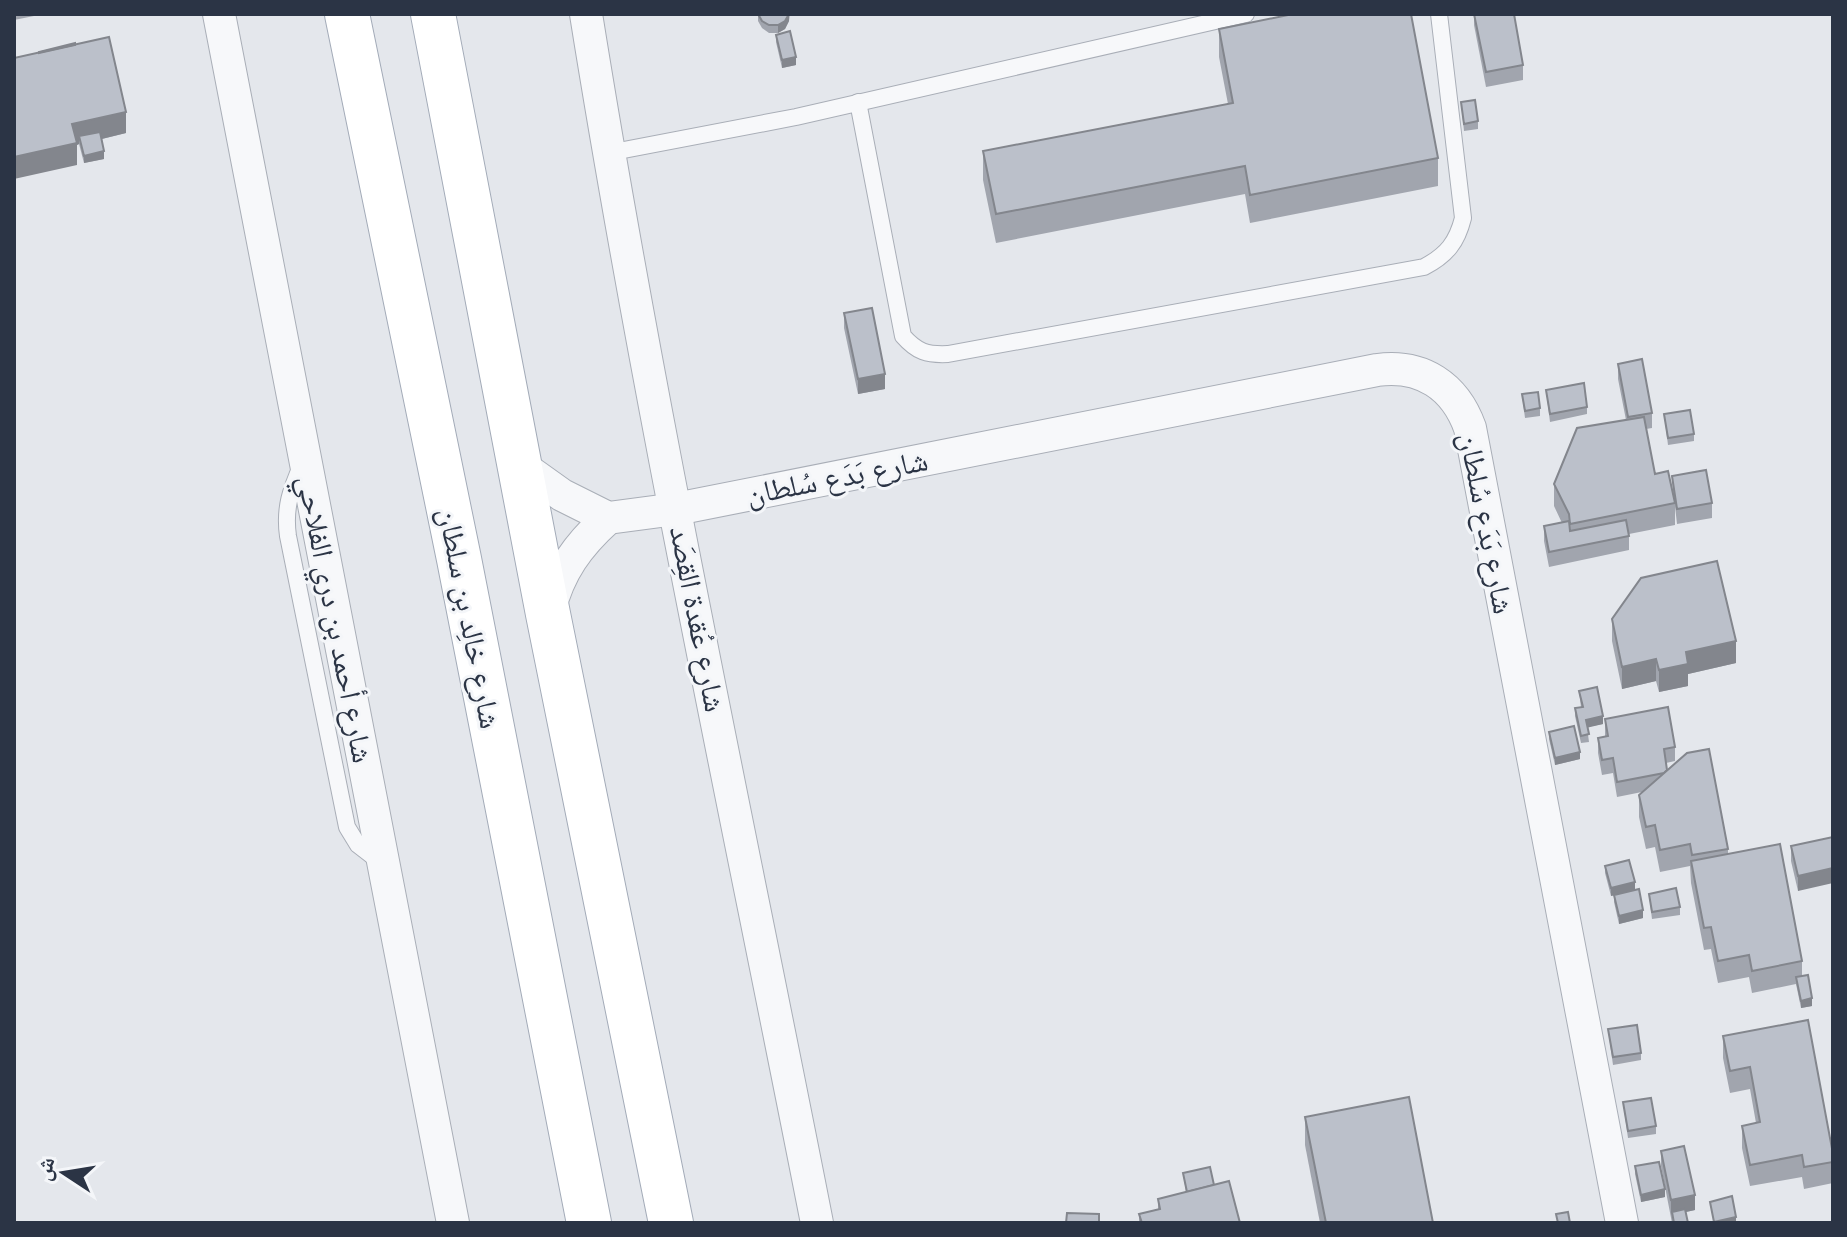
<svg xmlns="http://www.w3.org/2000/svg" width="1847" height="1237" font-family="'Space Grotesk','Noto Naskh Arabic',sans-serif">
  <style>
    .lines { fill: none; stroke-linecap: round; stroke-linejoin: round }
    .lane-casing { stroke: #a9aeb7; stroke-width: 18 }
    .street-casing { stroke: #a9aeb7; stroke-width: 34 }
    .primary-casing { stroke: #a3abb8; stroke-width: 46 }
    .lane { stroke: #f7f8fa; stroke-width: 16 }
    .street { stroke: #f7f8fa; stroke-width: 32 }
    .primary { stroke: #fff; stroke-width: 44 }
    .wall { fill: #a1a5ae }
    .shaded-wall { fill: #83868d }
    .building { fill: #bbc0ca; stroke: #83868d; stroke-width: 2 }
    .labels { text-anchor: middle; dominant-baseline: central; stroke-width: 6; stroke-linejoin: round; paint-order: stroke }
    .street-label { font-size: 30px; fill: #2b3445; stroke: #f4f6f9 }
  </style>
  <rect width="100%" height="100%" fill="#e4e7ec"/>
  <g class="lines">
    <!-- lane casing -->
    <g class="lane-casing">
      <g id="lane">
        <path d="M858 102 903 336C917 352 927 355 948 354L1424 267C1447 255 1457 242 1463 218L1439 14"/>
        <polyline points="608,153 796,117 1246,14"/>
        <path d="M302 464C291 489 284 508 288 536L347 827 358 845 380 862"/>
      </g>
    </g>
    <!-- street casing -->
    <g class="street-casing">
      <g id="street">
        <polyline points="219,14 453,1223"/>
        <path d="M586 14C651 419 738 821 817 1223"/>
        <path d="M520 465 562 495 608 518 676 509 1377 370C1422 364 1455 386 1470 428L1622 1223"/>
        <path d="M549 611C559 571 578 545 608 518"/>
      </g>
    </g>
    <!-- primary casing -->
    <g class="primary-casing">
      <g id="primary">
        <polyline points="347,14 459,559 589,1223"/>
        <polyline points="433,14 548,614 671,1223"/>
      </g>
    </g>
    <!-- lane -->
    <use href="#lane" class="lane"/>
    <!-- street -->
    <use href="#street" class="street"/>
    <!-- primary -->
    <use href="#primary" class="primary"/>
  </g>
  <!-- wall -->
  <g class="wall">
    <polygon points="14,14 44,14 14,20"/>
    <polygon points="758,14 790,14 789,21 785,29 778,33 769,33 762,28 758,21"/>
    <polygon points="1474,14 1514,14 1523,65 1523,80 1486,87 1474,25"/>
    <polygon points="1219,29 1438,158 1438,186 1250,223 1245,194 996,243 983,180 983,151 1228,104 1219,57"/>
    <polygon points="776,35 796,65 782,68 776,42"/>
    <polygon points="14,58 126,133 102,139 104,159 84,163 79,144 77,145 77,165"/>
    <polygon points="1461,102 1478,121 1478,129 1464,131"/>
    <polygon points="844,313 885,389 858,394 844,328"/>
    <polygon points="1618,364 1652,413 1652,428 1646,429 1655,474 1673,493 1672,476 1712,503 1712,518 1677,524 1675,506 1675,525 1629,534 1629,550 1549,567 1544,541 1544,526 1562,523 1554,506 1554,484 1626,420 1618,379"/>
    <polygon points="1546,390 1587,407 1587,414 1550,422"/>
    <polygon points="1522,394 1540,408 1540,416 1525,418"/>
    <polygon points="1664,414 1694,434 1694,441 1668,445"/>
    <polygon points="1612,619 1736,663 1688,674 1688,686 1659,692 1656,681 1622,689 1612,641"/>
    <polygon points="1579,691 1603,724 1587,727 1589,742 1581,743 1575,716 1575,708 1581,707"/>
    <polygon points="1605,719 1675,747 1675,761 1666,763 1667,770 1728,849 1728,854 1802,961 1802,976 1812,1006 1801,1008 1796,984 1752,993 1749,977 1718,983 1711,949 1704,950 1691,883 1690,866 1660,872 1655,847 1646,849 1639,817 1639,795 1642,792 1617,797 1613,773 1602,775 1598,753 1598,738 1605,737"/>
    <polygon points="1549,732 1580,759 1555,765 1549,739"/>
    <polygon points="1833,837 1798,891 1791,861 1791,846"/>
    <polygon points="1605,866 1635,890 1643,918 1619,924 1614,902 1614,895 1611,896 1605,873"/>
    <polygon points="1649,894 1680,907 1680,915 1652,919"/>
    <polygon points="1608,1029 1641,1053 1641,1060 1613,1065"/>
    <polygon points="1723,1036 1833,1154 1833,1183 1804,1189 1802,1177 1750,1186 1742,1148 1742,1126 1756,1123 1750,1089 1730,1093 1723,1058"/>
    <polygon points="1623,1102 1656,1126 1656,1134 1628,1138"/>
    <polygon points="1305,1117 1433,1223 1320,1223 1305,1145"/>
    <polygon points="1661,1151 1695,1210 1686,1212 1688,1223 1672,1223 1661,1166"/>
    <polygon points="1635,1166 1665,1197 1641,1202 1635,1174"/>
    <polygon points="1183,1173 1214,1185 1240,1223 1139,1223 1139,1214 1158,1209 1158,1199 1186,1192"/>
  </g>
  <!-- shaded-wall -->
  <g class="shaded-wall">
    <polygon points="789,14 789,21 785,29 778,33 778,25"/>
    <polygon points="796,57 796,65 782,68 782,60"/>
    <polygon points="126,112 126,133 81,144 79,136 79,144 77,145 77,165 14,179 14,157 72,124"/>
    <polygon points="104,151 104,159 84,163 84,156"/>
    <polygon points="885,374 885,389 858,394 858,379"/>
    <polygon points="1736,641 1736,663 1688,674 1688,686 1659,692 1659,670 1686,652"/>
    <polygon points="1656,659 1656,681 1622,689 1622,667"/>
    <polygon points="1603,716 1603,724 1586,728 1586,720"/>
    <polygon points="1580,752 1580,759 1555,765 1555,758"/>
    <polygon points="1833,868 1833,883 1798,891 1798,876"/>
    <polygon points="1635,882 1635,890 1611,896 1611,888"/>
    <polygon points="1643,910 1643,918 1619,924 1619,916"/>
    <polygon points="1812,998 1812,1006 1801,1008 1801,1001"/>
    <polygon points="1665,1189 1665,1197 1641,1202 1641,1195"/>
    <polygon points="1695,1195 1695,1210 1672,1215 1672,1212 1671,1215 1671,1200"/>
    <polygon points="1736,1217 1736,1223 1714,1223 1714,1222"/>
  </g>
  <!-- building -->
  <g class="building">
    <polygon points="758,14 789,14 785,21 778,25 769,25 762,21"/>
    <polygon points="1293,14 1411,14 1438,158 1250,195 1245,166 996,214 983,151 1233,103 1219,29"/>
    <polygon points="1474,14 1514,14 1523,65 1486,72"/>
    <polygon points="790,31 796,57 782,60 776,35"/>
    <polygon points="109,37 126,112 72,124 77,143 14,157 14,58"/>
    <polygon points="75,43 75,45 39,53 39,52"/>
    <polygon points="1475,100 1478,121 1464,124 1461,102"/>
    <polygon points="100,132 104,151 84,156 79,136"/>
    <polygon points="872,308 885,374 858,379 844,313"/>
    <polygon points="1642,359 1652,413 1628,417 1618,364"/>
    <polygon points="1584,383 1587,407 1550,414 1546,390"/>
    <polygon points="1538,392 1540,408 1525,411 1522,394"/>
    <polygon points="1690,410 1694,434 1668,438 1664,414"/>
    <polygon points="1644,417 1655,474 1668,471 1675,503 1570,524 1569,514 1554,484 1577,428"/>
    <polygon points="1706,470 1712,503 1677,509 1672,476"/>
    <polygon points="1626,520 1629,536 1549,552 1544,526 1569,521 1570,531"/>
    <polygon points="1717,561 1736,641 1686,652 1688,664 1659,670 1656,659 1622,667 1612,619 1641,578"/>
    <polygon points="1597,687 1603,716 1586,720 1589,734 1581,736 1575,708 1583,707 1579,691"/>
    <polygon points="1668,707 1675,747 1664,749 1667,770 1664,773 1617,782 1613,758 1602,760 1598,738 1608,736 1605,719"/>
    <polygon points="1574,726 1580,752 1555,758 1549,732"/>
    <polygon points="1709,749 1728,849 1692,855 1690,844 1660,850 1655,825 1646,827 1639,795 1687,753"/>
    <polygon points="1833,837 1833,868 1798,876 1791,846"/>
    <polygon points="1780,844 1802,961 1752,971 1749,955 1718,961 1711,927 1704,928 1691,861"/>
    <polygon points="1629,860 1635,882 1611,888 1605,866"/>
    <polygon points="1676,888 1680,907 1652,912 1649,894"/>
    <polygon points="1639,889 1643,910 1619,916 1614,895"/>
    <polygon points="1808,975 1812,998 1801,1001 1796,977"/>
    <polygon points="1808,1020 1833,1154 1833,1162 1804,1167 1802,1155 1750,1165 1742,1126 1760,1122 1750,1067 1730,1071 1723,1036"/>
    <polygon points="1637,1025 1641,1053 1613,1057 1608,1029"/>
    <polygon points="1409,1097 1433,1223 1326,1223 1305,1117"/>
    <polygon points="1651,1098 1656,1126 1628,1131 1623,1102"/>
    <polygon points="1684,1146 1695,1195 1671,1200 1661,1151"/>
    <polygon points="1659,1162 1665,1189 1641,1195 1635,1166"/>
    <polygon points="1210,1167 1214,1185 1187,1192 1183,1173"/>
    <polygon points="1229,1181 1240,1223 1142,1223 1139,1214 1160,1209 1158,1199"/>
    <polygon points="1732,1196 1736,1217 1714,1222 1710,1202"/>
    <polygon points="1685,1209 1688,1223 1674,1223 1672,1212"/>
    <polygon points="1568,1212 1570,1223 1558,1223 1556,1214"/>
    <polygon points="1067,1213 1099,1214 1099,1223 1066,1223"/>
  </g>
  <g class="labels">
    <!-- street labels -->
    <g class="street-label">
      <text transform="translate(837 477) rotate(-11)">شارع بَدَع سُلطان</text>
      <text transform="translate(1487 523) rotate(79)">شارع بَدَع سُلطان</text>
      <text transform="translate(470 618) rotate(79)">شارع خالِد بن سلطان</text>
      <text transform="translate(336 619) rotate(79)">شارع أحمد بن دري الفلاحي</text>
      <text transform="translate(698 619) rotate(79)">شارع عُقدة القِصَد</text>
    </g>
  </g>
  <!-- border -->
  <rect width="1847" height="1237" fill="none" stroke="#2b3445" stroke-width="32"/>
  <!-- north arrow -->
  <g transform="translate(64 1173) rotate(282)" stroke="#f4f6f9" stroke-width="6" paint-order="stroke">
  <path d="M0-6L14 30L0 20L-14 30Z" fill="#2b3445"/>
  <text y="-12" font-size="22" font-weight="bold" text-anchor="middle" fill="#2b3445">ش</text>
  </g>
</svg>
